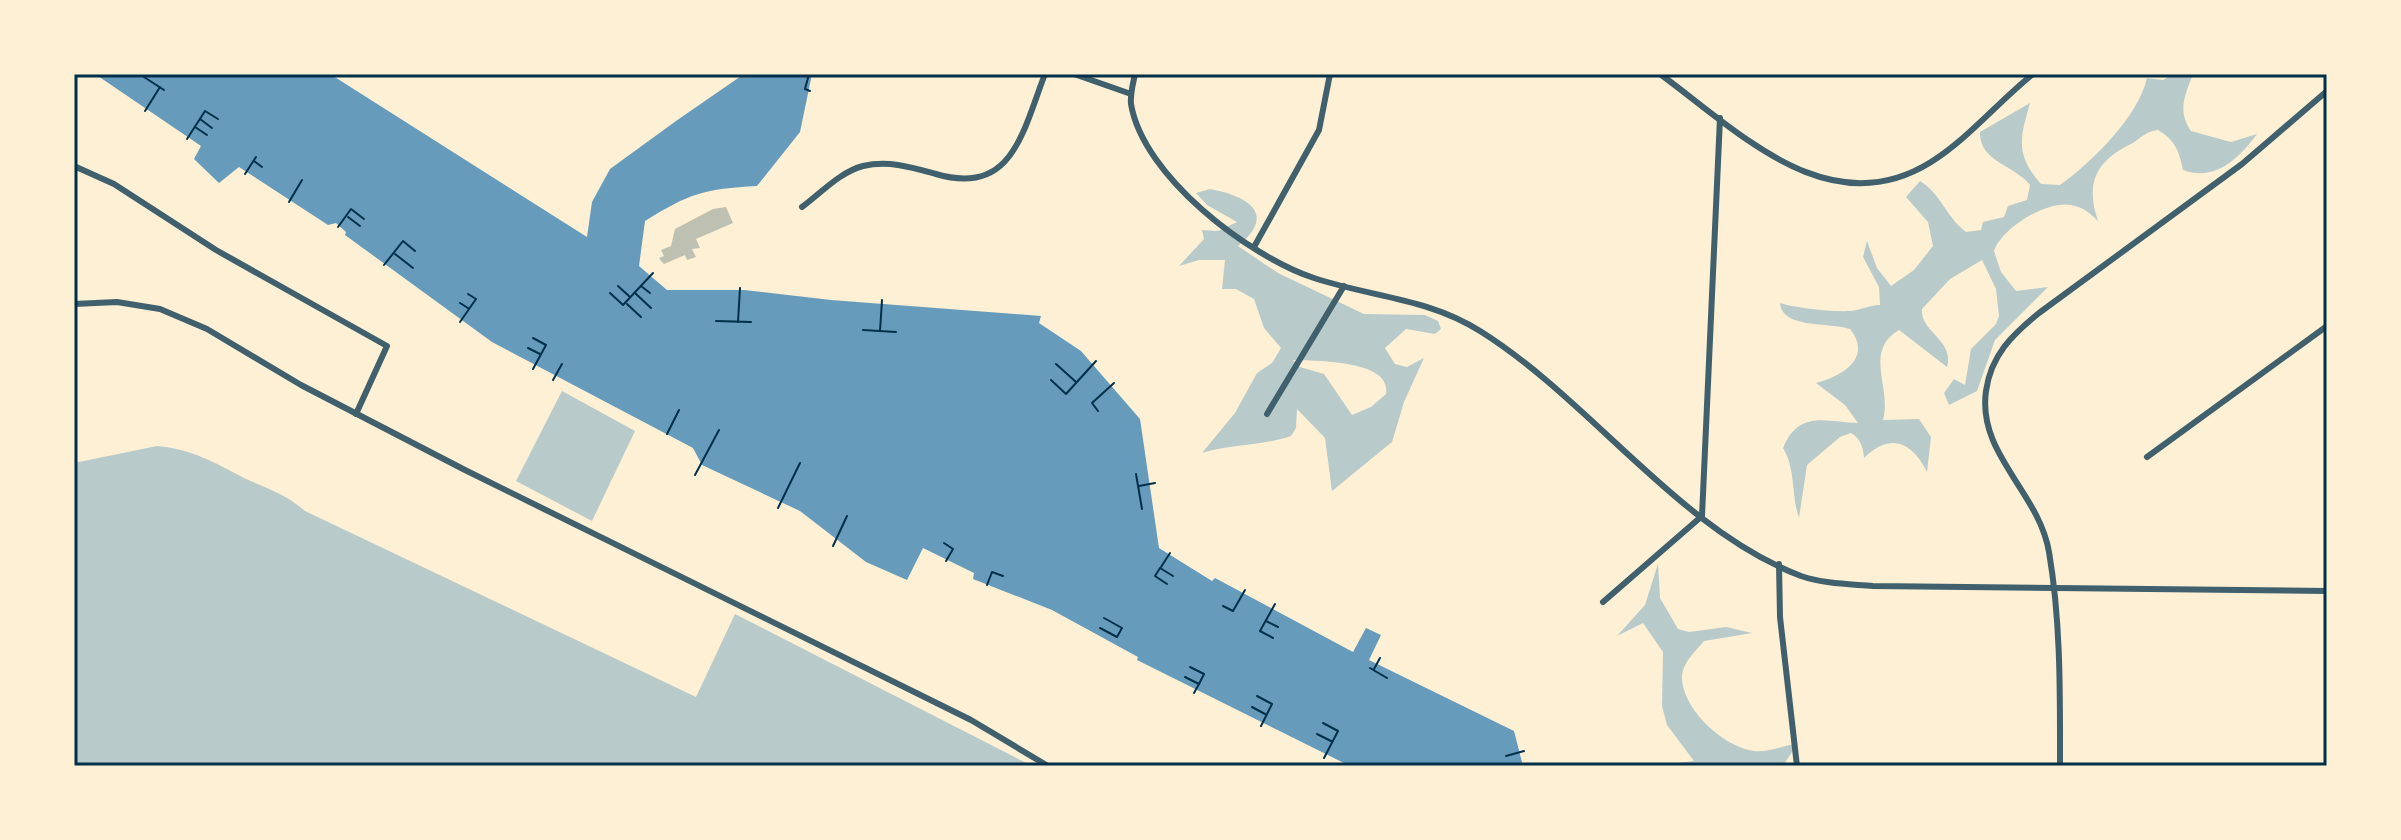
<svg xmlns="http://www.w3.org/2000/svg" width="2401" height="840" font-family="'IBM Plex Sans',sans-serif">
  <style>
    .green { fill: #b9caca; fill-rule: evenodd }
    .water { fill: #669bbc }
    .building { fill: #bec0b2 }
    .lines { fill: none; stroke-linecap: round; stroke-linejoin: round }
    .path { stroke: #003049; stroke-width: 2 }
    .minor { stroke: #3f606c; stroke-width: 6 }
    .neatline { fill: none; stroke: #003049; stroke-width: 3 }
  </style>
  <rect width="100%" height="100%" fill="#fdf0d5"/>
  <!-- green -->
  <g class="green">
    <path d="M2174 74H2193C2185 95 2177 111 2191 131L2231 142 2257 134C2239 158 2216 182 2183 170 2179 151 2175 140 2158 130 2146 131 2141 138 2131 144 2096 161 2085 183 2098 221 2090 213 2083 207 2071 205 2047 200 2002 228 1994 251L2001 272 2016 291 2048 287 1995 340 1977 391 1949 405 1944 393 1954 379 1965 385 1971 349 1996 324 1999 316 1996 289 1982 260 1950 279 1922 309C1920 332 1955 340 1947 367L1899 330C1863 351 1892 388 1883 420L1919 419 1931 437 1927 472C1912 442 1891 432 1864 458 1863 447 1861 439 1851 433L1840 437 1807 465 1799 518C1791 495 1796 469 1783 448 1799 409 1827 422 1858 423L1845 405 1816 383C1842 376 1873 358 1850 329 1829 322 1782 329 1780 303 1796 308 1832 312 1849 311 1859 311 1869 305 1880 305L1879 287 1863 257 1867 241 1877 268 1891 286 1914 270 1933 246 1928 222 1906 197 1920 181C1942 195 1946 217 1966 232L1981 230 1983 222 2004 217 2008 206 2027 200 2030 185C2015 165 1979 162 1980 132L2030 103C2020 139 2015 154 2041 184L2060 185C2092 162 2138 117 2147 78L2163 80Z"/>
    <path d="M1210 189C1247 196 1278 213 1238 246L1278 273 1364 314 1425 315 1438 321 1441 329 1435 334 1406 329 1385 348 1395 364 1407 367 1424 358 1404 402 1392 442 1332 491 1325 438 1297 409 1296 428 1291 436C1262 446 1231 444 1202 453L1235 413 1257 373 1272 363 1281 348 1264 328 1254 299 1236 289H1222L1225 260H1199L1179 266 1204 239 1202 230 1218 231 1237 222 1207 205 1196 193ZM1293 360C1318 361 1392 360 1386 394L1371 407 1352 415 1324 374 1300 367Z"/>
    <polygon points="562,391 635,431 592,521 516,481"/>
    <path d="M157 446C191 449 214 462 244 478 266 488 286 494 305 511L696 697 735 614 1032 766H74V463Z"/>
    <path d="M1658 564 1660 598 1678 629 1689 632 1726 627 1752 633 1704 641C1695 652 1682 663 1682 678 1683 710 1724 747 1754 751 1766 753 1784 745 1797 744L1783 766 1670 764 1694 761 1667 725 1662 706 1663 652 1643 623 1617 636 1645 605Z"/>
  </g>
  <!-- water -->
  <path class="water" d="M95 74H330L587 237 592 202 610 169 676 121 744 74H812L800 132 757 186C704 189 690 193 645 221L639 266 667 290H744L831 300 1041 316 1039 323 1081 351 1140 419 1159 548 1212 581 1215 578 1353 652 1366 628 1381 635 1369 660 1514 731 1523 766H1350L1137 660 1138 657 1052 610 973 579 974 573 923 548 907 580 866 562 800 511 702 465 693 448 492 342 345 235 346 232 336 223 328 225 239 167 219 183 194 159 201 146Z"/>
  <!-- building -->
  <polygon class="building" points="726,207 733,223 696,239 700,248 692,249 696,257 687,260 685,255 664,264 661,261 659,258 664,256 661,250 671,246 675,229 713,209"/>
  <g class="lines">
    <!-- path -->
    <g class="path">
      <polyline points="809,74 805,89 810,91"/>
      <polyline points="93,76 95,74"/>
      <polyline points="144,77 164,90"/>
      <polyline points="145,111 160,87"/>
      <polyline points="200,119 212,128"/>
      <polyline points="195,127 207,135"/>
      <polyline points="187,139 205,111 218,119"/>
      <polyline points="254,161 262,167"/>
      <polyline points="245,174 256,157"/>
      <polyline points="289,202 302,180"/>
      <polyline points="348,217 360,226"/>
      <polyline points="338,227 351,209 364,219"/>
      <polyline points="395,254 413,268"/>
      <polyline points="384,265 403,241 415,251"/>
      <polyline points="618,286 630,297"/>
      <polyline points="641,286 650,293"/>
      <polyline points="610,293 623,305 653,273"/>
      <polyline points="635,293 651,308"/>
      <polyline points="460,303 468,308"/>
      <polyline points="627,304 641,317"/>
      <polyline points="716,321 751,322"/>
      <polyline points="460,322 476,299 468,294"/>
      <polyline points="738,322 740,288"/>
      <polyline points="863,330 896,332"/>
      <polyline points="880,331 882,300"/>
      <polyline points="528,348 540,354"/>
      <polyline points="1056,364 1076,382"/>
      <polyline points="533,369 546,345 533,338"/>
      <polyline points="553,380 562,364"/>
      <polyline points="1051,380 1066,394 1096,361"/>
      <polyline points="1098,411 1092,403 1114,383"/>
      <polyline points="667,434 679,410"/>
      <polyline points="1136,474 1142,509"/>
      <polyline points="695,475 719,430"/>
      <polyline points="1139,486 1155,483"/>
      <polyline points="778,508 800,463"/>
      <polyline points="944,543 953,549 946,561"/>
      <polyline points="833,546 847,516"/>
      <polyline points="1161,567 1170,553"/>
      <polyline points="1167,584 1155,576 1160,568 1173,576"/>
      <polyline points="987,585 992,572 1003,576"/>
      <polyline points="1223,606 1233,611 1245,590"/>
      <polyline points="1266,621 1278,627"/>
      <polyline points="1100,628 1117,637 1122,628 1104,618"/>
      <polyline points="1273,638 1260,631 1275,604"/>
      <polyline points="1370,668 1387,678"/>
      <polyline points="1374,669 1380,658"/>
      <polyline points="1185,677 1199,684 1204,674 1190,667"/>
      <polyline points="1194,693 1199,684"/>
      <polyline points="1257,696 1272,704 1261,726"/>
      <polyline points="1252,707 1265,714"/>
      <polyline points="1323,723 1338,731 1324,758"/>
      <polyline points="1317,734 1331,741"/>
      <polyline points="1506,756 1524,751"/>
    </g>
    <!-- minor -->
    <g class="minor">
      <polyline points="1074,74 1131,94"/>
      <path d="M1135 74C1133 84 1130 94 1131 104 1143 176 1248 256 1314 278 1371 297 1428 298 1480 331 1592 401 1678 529 1801 576 1824 584 1850 584 1873 586L2327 591"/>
      <path d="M1660 74C1738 131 1829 226 1931 162 1969 138 1998 102 2033 74"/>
      <polyline points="74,166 114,184 216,250 387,346 356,414"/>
      <path d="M802 207C821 193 840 172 863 166 888 160 911 167 936 174 1013 197 1023 130 1045 74"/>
      <polyline points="1254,247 1319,130 1330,74"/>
      <polyline points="74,304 117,302 160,309 207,329 301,385 465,470 971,720 1048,766"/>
      <polyline points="1267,414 1344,286"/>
      <polyline points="2147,457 2327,326"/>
      <polyline points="1779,564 1780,617 1797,766"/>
      <polyline points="1603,602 1702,516 1720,118"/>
      <path d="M2060 766C2060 695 2061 622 2049 552 2039 492 1977 454 1986 391 1991 355 2012 335 2039 313L2242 164 2327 91"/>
    </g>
  </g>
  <!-- border -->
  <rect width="2401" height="840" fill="none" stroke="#fdf0d5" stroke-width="152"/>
  <rect x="76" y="76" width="2249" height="688" class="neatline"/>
</svg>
